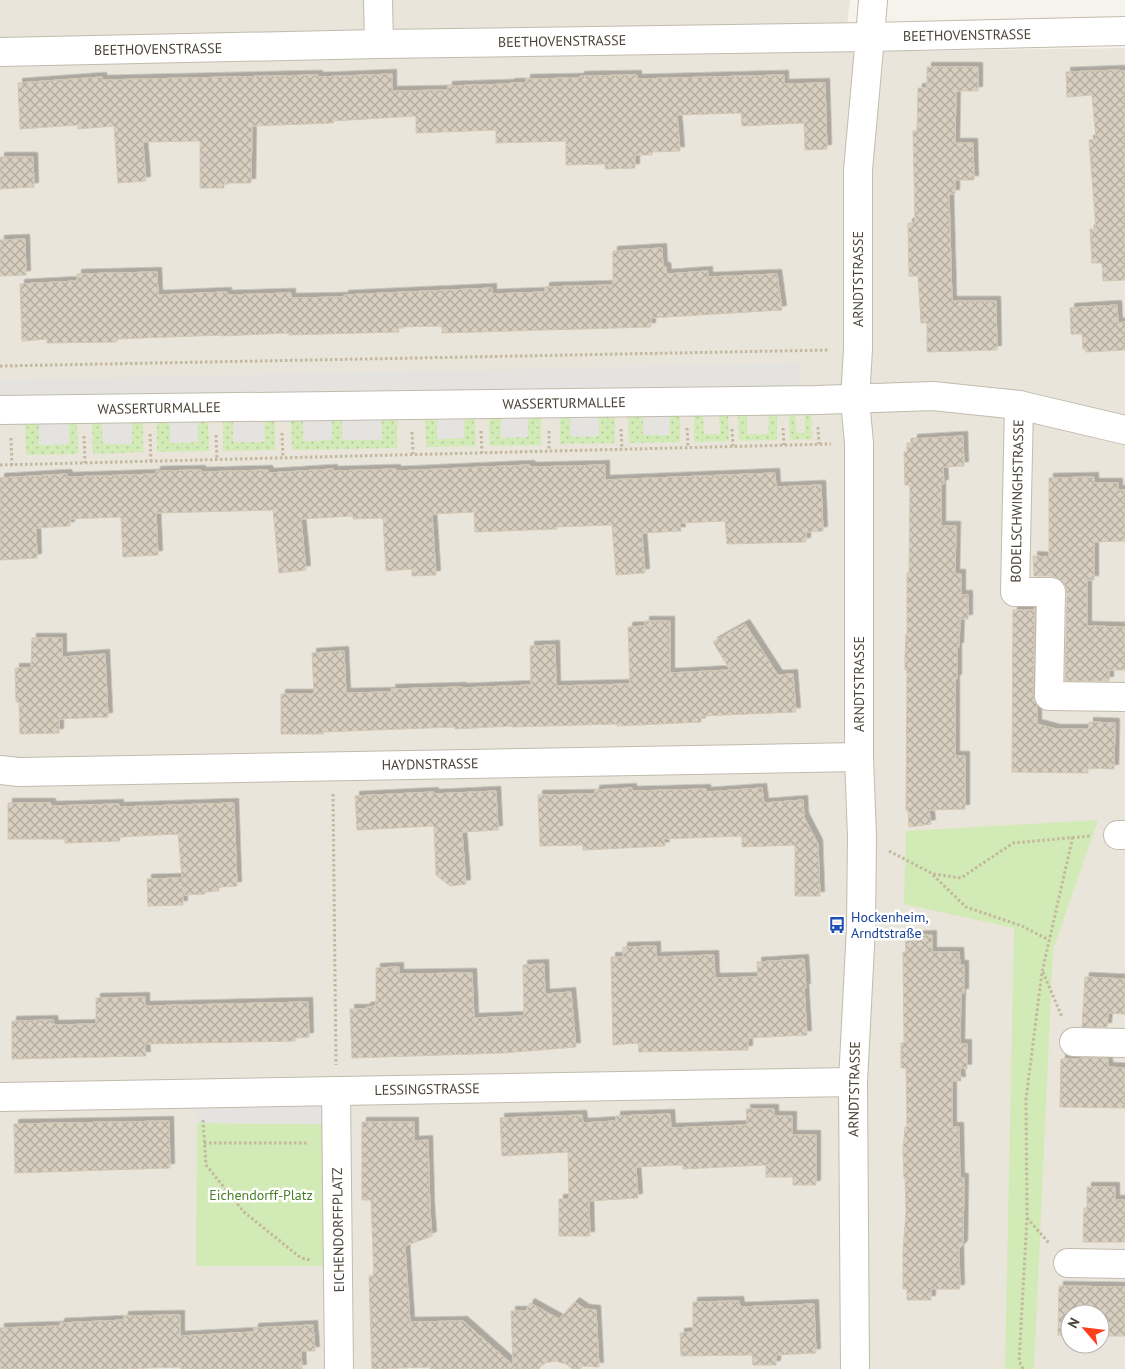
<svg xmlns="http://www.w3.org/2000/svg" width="1125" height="1369" font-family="'PT Sans',sans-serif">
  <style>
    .residential { fill: #eae5da; fill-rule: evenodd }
    .grass { fill: url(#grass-dots) }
    .park { fill: #d2eab5 }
    .parking { fill: #e5e3e0 }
    .building { fill: url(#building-cross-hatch); stroke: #d3c7b4; filter: url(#shadow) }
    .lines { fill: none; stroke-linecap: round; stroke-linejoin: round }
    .street-casing { stroke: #c2bbae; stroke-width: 30 }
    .path { stroke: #c4b79f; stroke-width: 3; stroke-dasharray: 2.5 2.5; stroke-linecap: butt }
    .street { stroke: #fff; stroke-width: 28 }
    .labels { text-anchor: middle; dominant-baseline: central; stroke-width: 5; stroke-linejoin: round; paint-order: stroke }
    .street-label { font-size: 14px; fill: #4b4439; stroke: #fff }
    .transit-label { font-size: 14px; fill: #164399; stroke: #fff; text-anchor: start }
    .park-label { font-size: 14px; fill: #4a7f2a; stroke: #fff }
  </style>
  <defs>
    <pattern id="grass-dots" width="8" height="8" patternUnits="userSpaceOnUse" patternTransform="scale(1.25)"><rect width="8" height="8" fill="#d2eab5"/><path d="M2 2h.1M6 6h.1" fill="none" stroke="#b6ca9c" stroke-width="1.8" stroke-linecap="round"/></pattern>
    <pattern id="building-cross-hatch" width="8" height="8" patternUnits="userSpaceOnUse" patternTransform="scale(1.25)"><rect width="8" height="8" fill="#d8cfc1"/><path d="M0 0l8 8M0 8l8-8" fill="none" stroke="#b1aa9e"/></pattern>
    <filter id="shadow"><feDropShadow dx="4.5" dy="-4.5" stdDeviation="0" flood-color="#0004"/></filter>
  </defs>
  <rect width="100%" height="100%" fill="#f6f3ec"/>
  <!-- residential -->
  <path class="residential" d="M0 0H850L844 52 1125 48V1369H0ZM1070 1314H1100V1344H1070Z"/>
  <!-- grass -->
  <g class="grass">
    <polygon points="769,413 777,413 777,440 739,441 738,414 747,414 747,434 768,434"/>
    <polygon points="789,413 796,413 796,433 805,433 805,413 811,413 812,439 790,440"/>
    <polygon points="694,414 703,414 704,434 720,434 719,414 728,414 729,441 694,442"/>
    <polygon points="615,415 615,443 560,444 560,416 570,416 571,437 599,436 599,416"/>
    <polygon points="628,415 643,415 670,435 669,415 680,415 680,442 629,443"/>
    <polygon points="528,417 541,417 541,445 489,446 489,418 501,418 501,437"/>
    <polygon points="425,418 437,418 438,439 464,438 464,418 475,418 476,446 426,447"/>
    <polygon points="382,419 397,419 397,448 292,450 291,421 303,420 303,441 332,440 332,420 342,420 342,440 382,439"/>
    <polygon points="233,421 234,442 264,441 264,421 275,421 275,450 223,451 223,422"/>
    <polygon points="198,422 208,422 209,451 157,452 157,423 170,423 170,443 198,442"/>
    <polygon points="102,423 103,444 132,443 132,423 143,423 143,452 93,454 92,424"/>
    <polygon points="25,424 39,424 39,445 69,444 69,424 77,424 78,454 26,455"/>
  </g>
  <!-- park -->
  <g class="park">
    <polygon points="1098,820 1053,950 1034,1369 1005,1369 1014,928 904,904 906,831"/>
    <polygon points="197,1123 327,1124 327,1266 196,1266"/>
  </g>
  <!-- parking -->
  <g class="parking">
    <polygon points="801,363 801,386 0,402 0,380"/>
    <polygon points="643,415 669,415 670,435 643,435"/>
    <polygon points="570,416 599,416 599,436 571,437"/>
    <polygon points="528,417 528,437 501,438 501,418"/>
    <polygon points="437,418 464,418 464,438 437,439"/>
    <polygon points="382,419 382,440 342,440 342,420"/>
    <polygon points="303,420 332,420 332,440 303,441"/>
    <polygon points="233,421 264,421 265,442 233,442"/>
    <polygon points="198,422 198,442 170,443 170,423"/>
    <polygon points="102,423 132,423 132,444 103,444"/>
    <polygon points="39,424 68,424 69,444 39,445"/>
    <polygon points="197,1104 328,1104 327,1124 197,1123"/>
  </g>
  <!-- building -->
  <g class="building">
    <polygon points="927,67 978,67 978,91 956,91 955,143 973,143 974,180 955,180 955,194 949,194 952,301 996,301 997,350 927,352 927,323 921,323 918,276 909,276 908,223 915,223 913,131 917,131 918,88 927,88"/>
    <polygon points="1120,70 1120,71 1125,71 1125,280 1103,281 1102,263 1092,263 1090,229 1096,229 1089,140 1096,139 1092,95 1067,97 1066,72"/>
    <polygon points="392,74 392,91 448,90 448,86 510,84 510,83 526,83 526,79 580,78 580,76 637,75 637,79 784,75 784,84 825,83 827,149 805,150 804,123 742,126 741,113 677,115 680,151 652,152 652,155 635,155 635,168 605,169 605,164 566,165 566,141 496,143 496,130 416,133 416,116 333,121 333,123 252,126 251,183 224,183 224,188 200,188 200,141 143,142 146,181 118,183 114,126 78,129 78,125 20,129 18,83 102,77 102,80 318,75 318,77"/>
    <polygon points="0,157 33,157 34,187 0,189"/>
    <polygon points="25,239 26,275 0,276 0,240"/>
    <polygon points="662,248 663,267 666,267 667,274 708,271 708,277 777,274 782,310 651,318 651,327 442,333 442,326 398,327 399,332 289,335 289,333 222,336 222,335 117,339 117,342 47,343 47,339 22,341 20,284 77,281 77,274 157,272 158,295 227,292 227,295 291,293 291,298 344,297 344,295 492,288 492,294 545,292 545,287 613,285 613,251"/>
    <polygon points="1117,305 1118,323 1125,322 1125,350 1086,352 1085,349 1083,349 1082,334 1071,334 1070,308"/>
    <polygon points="963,436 964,466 943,467 944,484 941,484 941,526 956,526 955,574 961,574 961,595 968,595 968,619 960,619 959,647 957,647 957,679 955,679 955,756 965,756 965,809 929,810 931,824 909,827 908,810 906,810 907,670 905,670 905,654 906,634 907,634 907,573 909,573 910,485 905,485 904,452 907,452 907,443 913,443 913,439"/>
    <polygon points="530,465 531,467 605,465 605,480 775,473 776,487 821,485 823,531 806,532 806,542 727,544 725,521 680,523 681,531 642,533 645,573 616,575 612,525 556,527 557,529 475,532 474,512 432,514 436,575 412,576 412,569 386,571 383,518 353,519 353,516 301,519 306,570 279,573 273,510 156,513 158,555 123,557 121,517 70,519 70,526 36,528 37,558 0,560 0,478 67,474 68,477 156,474 156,471 201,470 201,472 268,470 269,473 333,469 333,471 396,469 396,471"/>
    <polygon points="1094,477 1094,483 1118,483 1118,490 1125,490 1125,541 1094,542 1094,580 1087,580 1087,626 1125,627 1125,670 1109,670 1109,681 1065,681 1067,592 1065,585 1058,578 1051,576 1034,576 1033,556 1049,557 1049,478"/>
    <polygon points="1034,608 1035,608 1033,696 1037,705 1037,724 1056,729 1089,729 1089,722 1115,723 1114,769 1088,768 1088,773 1012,772 1013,610 1034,610"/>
    <polygon points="645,621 670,621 670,673 730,670 713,642 745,624 778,675 793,674 796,712 701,716 701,722 617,726 617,724 512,727 512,726 455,729 455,727 323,732 323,734 281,734 281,694 314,694 312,653 344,651 346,693 392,692 391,689 462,687 462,688 531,685 530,646 555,645 556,686 630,684 628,627 645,626"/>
    <polygon points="32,638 62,638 62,657 105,654 108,717 59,719 59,733 20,734 19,702 16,702 15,668 31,668"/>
    <polygon points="632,788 632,791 706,789 706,792 762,788 764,803 803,800 804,817 818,844 820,896 795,896 795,845 742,847 742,836 664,839 665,846 583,850 583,845 540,846 538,795 595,794 595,790"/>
    <polygon points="496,791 498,830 462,832 466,884 450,886 436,875 434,826 357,830 355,796 434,792 434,794"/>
    <polygon points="8,803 51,803 51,806 119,804 119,807 234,803 237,886 219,887 219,891 205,892 205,894 183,895 182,884 183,905 148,906 147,879 182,878 178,834 120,837 120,841 65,843 65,839 8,839"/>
    <polygon points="932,935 932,952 959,952 960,965 964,965 964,993 961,993 960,1044 967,1044 967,1069 960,1068 961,1081 952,1081 952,1127 959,1127 960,1178 964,1178 963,1245 959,1249 960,1289 931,1289 931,1300 907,1300 907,1289 903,1289 903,1250 906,1212 905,1178 904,1178 903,1151 905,1127 907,1127 906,1068 901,1068 901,1043 904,1043 903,952 906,952 905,936"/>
    <polygon points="656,946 656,957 714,955 715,978 758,977 757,962 804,959 806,988 804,988 807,1035 748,1038 748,1050 639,1052 638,1043 613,1045 611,957 623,957 623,947"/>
    <polygon points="544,964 545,994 571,992 576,1047 504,1053 352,1058 350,1009 366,1009 366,1007 376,1006 376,968 399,967 399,974 472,973 474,1018 524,1016 523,965"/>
    <polygon points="1085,977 1125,979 1125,1014 1108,1013 1107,1027 1082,1027"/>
    <polygon points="145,997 145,1006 308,1002 309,1037 295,1038 295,1041 145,1044 146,1056 12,1059 12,1021 53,1020 54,1025 96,1024 96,998"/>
    <polygon points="1080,1058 1105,1058 1105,1059 1108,1059 1108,1067 1125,1068 1125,1108 1060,1107 1061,1059 1080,1059"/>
    <polygon points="746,1109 774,1109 774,1116 792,1116 792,1135 816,1135 816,1185 793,1185 793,1177 766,1177 766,1165 683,1169 683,1165 636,1167 638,1198 589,1201 590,1236 559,1236 559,1199 569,1199 568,1152 502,1156 500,1118 582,1115 583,1123 616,1121 616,1116 670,1114 671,1128 747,1125"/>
    <polygon points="169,1121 170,1168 15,1173 14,1124"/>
    <polygon points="362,1122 414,1122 414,1141 428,1140 430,1210 432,1236 405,1246 410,1322 463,1321 513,1365 511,1311 526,1311 530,1303 559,1319 575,1302 585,1309 596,1310 599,1367 583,1366 580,1369 572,1369 566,1364 556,1361 544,1363 539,1369 430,1369 430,1367 372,1369 369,1276 374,1276 371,1200 362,1200"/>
    <polygon points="1087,1187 1115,1187 1115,1200 1125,1200 1125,1242 1083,1242 1084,1208 1087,1208"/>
    <polygon points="1059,1286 1125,1287 1125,1336 1100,1336 1100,1314 1070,1314 1070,1335 1058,1335"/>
    <polygon points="739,1301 740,1307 814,1304 816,1353 776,1355 776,1365 753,1365 752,1355 681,1356 680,1333 693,1332 693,1302"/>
    <polygon points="180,1315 180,1336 254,1332 254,1328 313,1325 315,1351 301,1351 302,1369 181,1369 181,1367 115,1369 0,1369 0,1328 60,1326 60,1323 124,1320 124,1316"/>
  </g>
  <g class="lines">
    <!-- street casing -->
    <g class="street-casing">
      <g id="street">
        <polyline points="378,0 379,44"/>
        <polyline points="0,52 379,44 870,37 1125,31"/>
        <polyline points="1019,405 1015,592 1051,592 1049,696 1125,697"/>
        <polyline points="0,410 817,400 933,396 1019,405 1125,430"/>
        <polyline points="0,770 19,772 859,757"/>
        <polyline points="1118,835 1125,835"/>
        <polyline points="1074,1042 1125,1043"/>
        <polyline points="336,1091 339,1369"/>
        <polyline points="0,1097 853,1082"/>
        <polyline points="1068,1263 1125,1264"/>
        <polyline points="855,1369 853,1082 861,927 862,837 859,757 859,443 855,400 858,349 858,170 870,37 873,0"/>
      </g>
    </g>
    <!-- path -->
    <g class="path">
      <polyline points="0,366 830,350"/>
      <polyline points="818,427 819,444"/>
      <polyline points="687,428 688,447"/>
      <polyline points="783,428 784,445"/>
      <polyline points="621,429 622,449"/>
      <polyline points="732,429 733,446"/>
      <polyline points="481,431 482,453"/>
      <polyline points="549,431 549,451"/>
      <polyline points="412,432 413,454"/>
      <polyline points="282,433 283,458"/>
      <polyline points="150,434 151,461"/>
      <polyline points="216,435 217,460"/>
      <polyline points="84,436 85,463"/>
      <polyline points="11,438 12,465"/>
      <polyline points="0,465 831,444"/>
      <polyline points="333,794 336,1065"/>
      <polyline points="889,851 933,874 961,878 1013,843 1090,836"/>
      <polyline points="933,875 966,907 1022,926 1049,940"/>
      <polyline points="1043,972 1062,1017"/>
      <polyline points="203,1120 206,1165 244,1212 301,1258 310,1260"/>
      <polyline points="204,1143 309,1143"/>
      <polyline points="1027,1218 1049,1243"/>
      <polyline points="1023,1369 1019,1361 1027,1218 1026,1099 1042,972 1073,836"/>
    </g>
    <!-- street -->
    <use href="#street" class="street"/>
  </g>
  <!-- icons -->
  <defs>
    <g id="bus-bare" transform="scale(1.35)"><path d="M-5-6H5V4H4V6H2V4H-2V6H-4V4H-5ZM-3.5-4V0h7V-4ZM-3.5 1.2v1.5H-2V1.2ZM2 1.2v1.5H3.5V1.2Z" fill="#1a4fb4" stroke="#fff" stroke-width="2.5" paint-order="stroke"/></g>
  </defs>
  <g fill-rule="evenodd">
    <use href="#bus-bare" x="837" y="925"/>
  </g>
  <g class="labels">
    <!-- street labels -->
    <g class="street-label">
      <text transform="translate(967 35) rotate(-1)">BEETHOVENSTRASSE</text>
      <text transform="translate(562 41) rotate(-1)">BEETHOVENSTRASSE</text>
      <text transform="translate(158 49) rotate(-1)">BEETHOVENSTRASSE</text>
      <text transform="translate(858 279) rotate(-90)">ARNDTSTRASSE</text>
      <text transform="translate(564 403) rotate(-1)">WASSERTURMALLEE</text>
      <text transform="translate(159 408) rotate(-1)">WASSERTURMALLEE</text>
      <text transform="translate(1017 501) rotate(-89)">BODELSCHWINGHSTRASSE</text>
      <text transform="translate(859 684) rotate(-90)">ARNDTSTRASSE</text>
      <text transform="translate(430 764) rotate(-1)">HAYDNSTRASSE</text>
      <text transform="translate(427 1089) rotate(-1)">LESSINGSTRASSE</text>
      <text transform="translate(854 1089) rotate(-89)">ARNDTSTRASSE</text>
      <text transform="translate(338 1230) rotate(-91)">EICHENDORFFPLATZ</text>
    </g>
    <!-- transit labels -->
    <g class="transit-label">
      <text x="851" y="917">Hockenheim,<tspan x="851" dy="16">Arndtstraße</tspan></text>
    </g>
    <!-- park labels -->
    <g class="park-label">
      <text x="261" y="1195">Eichendorff-Platz</text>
    </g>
  </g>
  <!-- north arrow -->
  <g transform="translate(1085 1329) rotate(298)"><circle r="24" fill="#ffffff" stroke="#b7b4b0"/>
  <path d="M0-4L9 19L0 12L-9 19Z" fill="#fc3f1d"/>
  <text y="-8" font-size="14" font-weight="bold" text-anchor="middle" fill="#4b4439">N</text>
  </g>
</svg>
